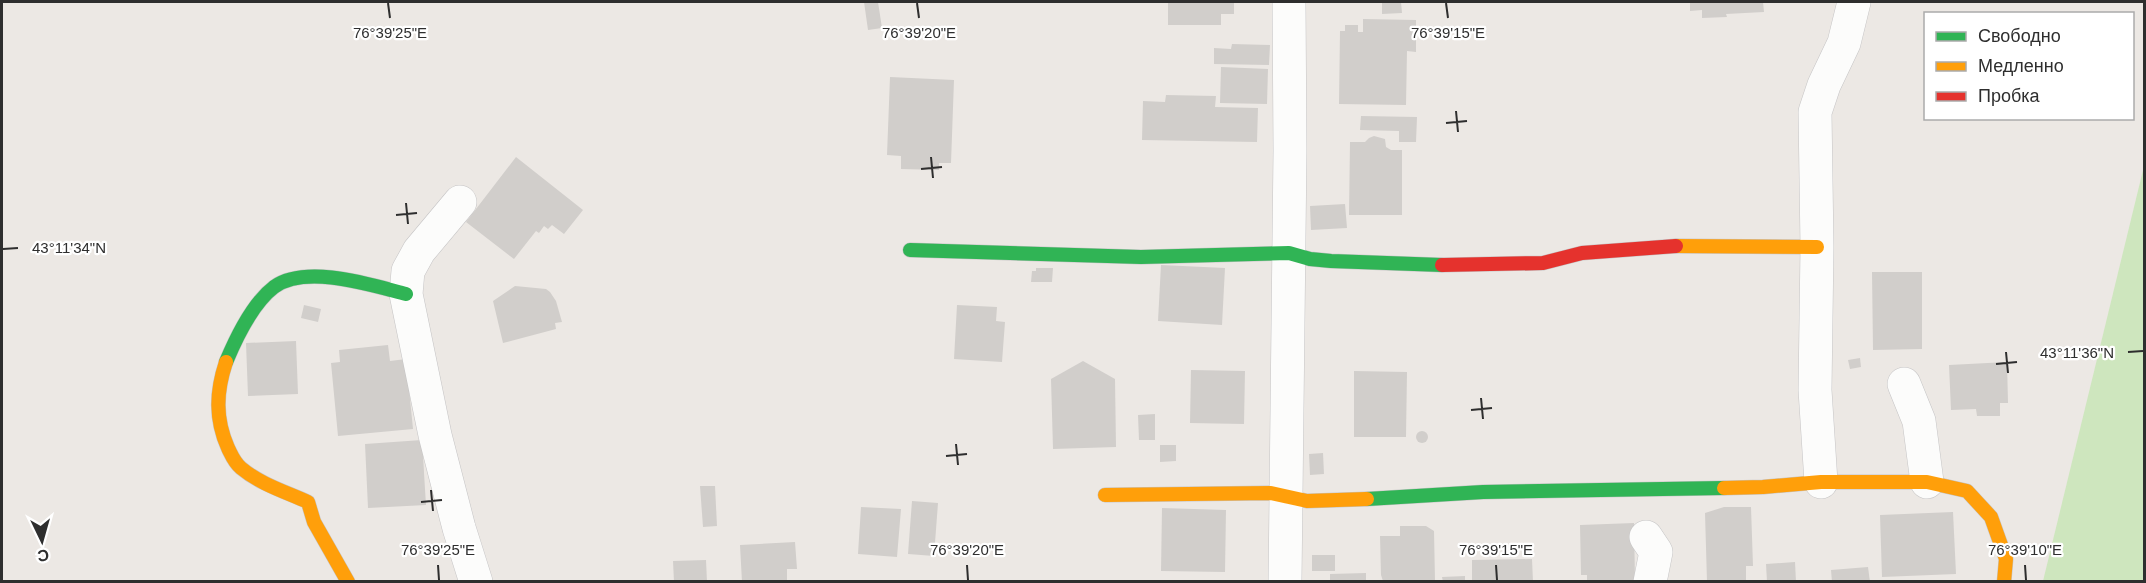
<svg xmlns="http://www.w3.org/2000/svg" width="2146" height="583" font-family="Helvetica,sans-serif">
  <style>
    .green { fill: #cee6be }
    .building { fill: #d1cecb }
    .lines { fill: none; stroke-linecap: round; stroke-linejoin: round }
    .street-casing { stroke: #c5c4c5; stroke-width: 34 }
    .fast-casing { stroke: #c5c4c5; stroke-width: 15 }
    .slow-casing { stroke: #c5c4c5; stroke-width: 15 }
    .jam-casing { stroke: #c5c4c5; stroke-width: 15 }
    .street { stroke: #fcfcfb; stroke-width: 33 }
    .fast { stroke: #30b455; stroke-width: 14 }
    .slow { stroke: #ff9f0a; stroke-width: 14 }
    .jam { stroke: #e5322d; stroke-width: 14 }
    .ticks { fill: none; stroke: #2e2e2e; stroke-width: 2 }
    .ticks-label { font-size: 15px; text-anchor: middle; fill: #2e2e2e; stroke: #fff; stroke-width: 4.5; stroke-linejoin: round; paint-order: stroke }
  </style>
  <rect width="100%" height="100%" fill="#ece8e4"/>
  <!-- green -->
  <polygon class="green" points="2144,166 2144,581 2043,581"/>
  <!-- building -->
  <g class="building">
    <polygon points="864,2 878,2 882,28 868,30"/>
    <polygon points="1168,2 1234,2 1234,14 1221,14 1221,25 1168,25"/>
    <polygon points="1382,2 1401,2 1402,13 1382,14"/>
    <polygon points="1690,2 1763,2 1764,12 1726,14 1727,17 1702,18 1702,10 1690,11"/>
    <polygon points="1363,19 1416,20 1416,52 1407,51 1406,105 1339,104 1340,31 1345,31 1345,25 1358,25 1358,32 1363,32"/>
    <polygon points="1232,44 1270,45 1269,65 1214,64 1214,48 1231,49"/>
    <polygon points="1221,67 1268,69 1267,104 1220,103"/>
    <polygon points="890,77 954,80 951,163 939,163 939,170 901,169 901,156 887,155"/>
    <polygon points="1166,95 1216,96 1215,107 1258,108 1257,142 1142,140 1143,101 1165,102"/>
    <polygon points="1361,116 1417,117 1416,142 1399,142 1399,131 1360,130"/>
    <polygon points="1374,136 1385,139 1386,147 1391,150 1402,150 1402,215 1349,215 1350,142 1365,142 1369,138"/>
    <polygon points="516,157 583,210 564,234 552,225 548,229 544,226 539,233 536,231 514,259 466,222"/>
    <polygon points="1345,204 1347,228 1311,230 1310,206"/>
    <polygon points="1161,265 1225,268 1222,325 1158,321"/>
    <polygon points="1036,268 1053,268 1052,282 1031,282 1032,271 1036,271"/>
    <polygon points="1872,272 1922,272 1922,349 1873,350"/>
    <polygon points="515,286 546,289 550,292 556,301 562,322 555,323 556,329 503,343 493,301"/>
    <polygon points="304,305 321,309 318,322 301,318"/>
    <polygon points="957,305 997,307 996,321 1005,322 1002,362 954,359"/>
    <polygon points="296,341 298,394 248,396 246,343"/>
    <polygon points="388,345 390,361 406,359 413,429 338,436 331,363 340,362 339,350"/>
    <polygon points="1860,358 1861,367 1850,369 1848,360"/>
    <polygon points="1083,361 1115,379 1116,447 1053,449 1051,379"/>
    <polygon points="2007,362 2008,403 2000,403 2000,416 1977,416 1976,409 1951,410 1949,365"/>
    <polygon points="1191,370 1245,371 1244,424 1190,423"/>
    <polygon points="1354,371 1407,372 1406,437 1354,437"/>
    <polygon points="1155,414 1155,440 1139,440 1138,415"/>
    <circle cx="1422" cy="437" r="6"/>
    <polygon points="422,440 426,505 368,508 365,444"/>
    <polygon points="1160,445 1176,445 1176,461 1160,462"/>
    <polygon points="1323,453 1324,474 1310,475 1309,454"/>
    <polygon points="700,486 715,486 717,526 703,527"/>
    <polygon points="912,501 938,503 934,556 908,554"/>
    <polygon points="861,507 901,509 897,557 858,554"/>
    <polygon points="1724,507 1751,507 1753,566 1746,566 1746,582 1707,582 1705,513"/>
    <polygon points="1162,508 1226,510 1225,572 1161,571"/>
    <polygon points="1953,512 1956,574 1882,577 1880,515"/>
    <polygon points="1634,523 1635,582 1587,582 1587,575 1581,575 1580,525"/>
    <polygon points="1400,526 1426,526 1434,531 1435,581 1383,581 1381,575 1380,536 1400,536"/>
    <polygon points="795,542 797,569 787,569 787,582 742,582 740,545"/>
    <rect x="1312" y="555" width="23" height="16"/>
    <polygon points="1532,559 1533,582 1472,582 1472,560"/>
    <polygon points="706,560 707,582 674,582 673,561"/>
    <polygon points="1795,562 1796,582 1767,582 1766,564"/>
    <polygon points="1868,567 1870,582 1832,582 1831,570"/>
    <polygon points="1366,573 1366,582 1330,582 1330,574"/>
    <polygon points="1465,576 1465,582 1443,582 1442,577"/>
  </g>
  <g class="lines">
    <!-- street casing -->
    <g class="street-casing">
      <g id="street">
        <polyline points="460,202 419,251 408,271 406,294 435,435 459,528 476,582"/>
        <polyline points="1904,384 1919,421 1927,482"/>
        <polyline points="1821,482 1815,390 1817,247 1815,112 1824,85 1844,43 1854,2"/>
        <polyline points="1646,537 1656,552 1650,582"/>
        <polyline points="1285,582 1290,151 1289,2"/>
      </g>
    </g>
    <!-- fast casing -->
    <g class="fast-casing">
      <g id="fast">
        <polyline points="910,250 1141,257 1289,253 1310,259 1331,261 1442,265"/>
        <path d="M226 362C236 338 253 303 274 287 306 264 371 285 406 294"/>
        <polyline points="1367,499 1483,492 1724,488"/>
      </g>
    </g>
    <!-- slow casing -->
    <g class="slow-casing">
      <g id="slow">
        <polyline points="1676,246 1817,247"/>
        <path d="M226 362C216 392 215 419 228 448 232 456 234 462 241 468 260 484 286 492 308 502L314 522 348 582"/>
        <polyline points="1724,488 1763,487 1821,482 1927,482 1967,491 1991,517 2006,559 2004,582"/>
        <polyline points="1105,495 1271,493 1307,501 1367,499"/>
      </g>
    </g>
    <!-- jam casing -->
    <g class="jam-casing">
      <polyline id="jam" points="1442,265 1543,263 1582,253 1676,246"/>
    </g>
    <!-- street -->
    <use href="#street" class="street"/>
    <!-- fast -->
    <use href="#fast" class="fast"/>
    <!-- slow -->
    <use href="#slow" class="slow"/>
    <!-- jam -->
    <use href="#jam" class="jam"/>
  </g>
  <!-- ticks -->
  <path class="ticks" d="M388 3 390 18M917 3 919 18M1446 3 1448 18M1456 111 1458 132M1446 123 1467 121M931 157 933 178M921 169 942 167M406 203 408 224M396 215 417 213M3 249 18 248M2006 352 2008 373M2128 352 2143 351M1996 364 2017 362M1481 398 1483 419M1471 410 1492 408M956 444 958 465M946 456 967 454M431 490 433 511M421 502 442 500M438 565 439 580M967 565 968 580M1496 565 1497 580M2025 565 2026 580"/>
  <g class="ticks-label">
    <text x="390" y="38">76°39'25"E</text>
    <text x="919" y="38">76°39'20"E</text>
    <text x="1448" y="38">76°39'15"E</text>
    <text x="69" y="253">43°11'34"N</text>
    <text x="2077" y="358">43°11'36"N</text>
    <text x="438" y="555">76°39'25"E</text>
    <text x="967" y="555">76°39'20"E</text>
    <text x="1496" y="555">76°39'15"E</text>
    <text x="2025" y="555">76°39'10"E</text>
  </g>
  <!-- border -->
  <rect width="2146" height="583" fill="none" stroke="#2e2e2e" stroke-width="6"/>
  <!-- legend -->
  <rect x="1924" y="12" width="210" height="108" fill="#ffffff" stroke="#ababab" stroke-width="1.5"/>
  <rect x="1936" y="32" width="30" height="9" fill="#30b455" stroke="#ababab" stroke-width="1.5"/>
  <text x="1978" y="42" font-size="18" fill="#2e2e2e">Свободно</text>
  <rect x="1936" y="62" width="30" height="9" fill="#ff9f0a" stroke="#ababab" stroke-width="1.5"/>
  <text x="1978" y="72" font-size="18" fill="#2e2e2e">Медленно</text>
  <rect x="1936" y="92" width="30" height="9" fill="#e5322d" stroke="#ababab" stroke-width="1.5"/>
  <text x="1978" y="102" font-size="18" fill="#2e2e2e">Пробка</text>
  <!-- north arrow -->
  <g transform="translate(42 541) rotate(175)" stroke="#ffffff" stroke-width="4.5" paint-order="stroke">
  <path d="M0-4.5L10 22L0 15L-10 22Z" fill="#2e2e2e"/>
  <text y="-9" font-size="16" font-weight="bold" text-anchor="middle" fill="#2e2e2e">С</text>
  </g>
</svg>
